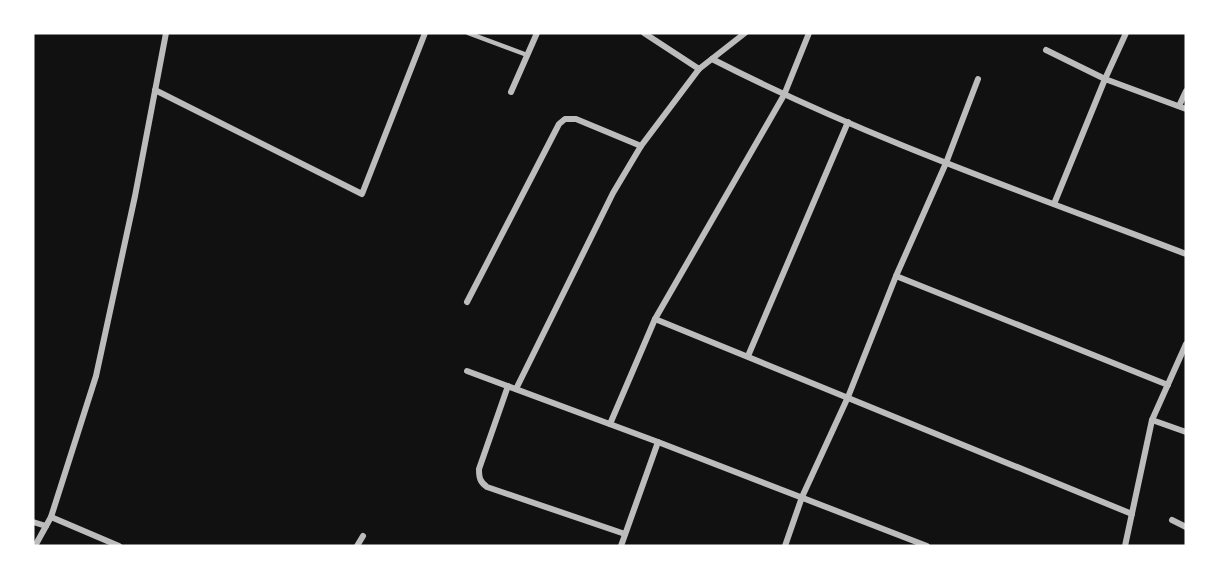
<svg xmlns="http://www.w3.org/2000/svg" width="1219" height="579" font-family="'Space Grotesk',sans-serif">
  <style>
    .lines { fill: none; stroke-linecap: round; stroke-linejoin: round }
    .service { stroke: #bcbcbc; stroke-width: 4.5 }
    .minor { stroke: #bcbcbc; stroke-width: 6 }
  </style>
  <rect width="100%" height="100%" fill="#111"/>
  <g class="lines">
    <!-- service -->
    <polyline class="service" points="468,33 527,55"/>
    <!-- minor -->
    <g class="minor">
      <polyline points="644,33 699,69"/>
      <polyline points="1046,50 1105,79 1186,109"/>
      <path d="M712 59C864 137 1026 193 1186 254"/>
      <polyline points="155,90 362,194 425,33"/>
      <polyline points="511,92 537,33"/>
      <polyline points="1179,106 1186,91"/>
      <polyline points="1054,204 1105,79 1126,33"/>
      <polyline points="896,276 1168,385"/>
      <polyline points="467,302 559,124 565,119 576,119 641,146"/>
      <polyline points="655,319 1132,514"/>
      <polyline points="748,356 848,122"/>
      <polyline points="467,371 658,442 927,546"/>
      <path d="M508 386 479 469C479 478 480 482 487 487L625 534"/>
      <polyline points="516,389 613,193 641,146 699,69 745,33"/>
      <polyline points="1152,420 1186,432"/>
      <polyline points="610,424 655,319 784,95 809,33"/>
      <polyline points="51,517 119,546"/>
      <polyline points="1172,520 1186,527"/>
      <polyline points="33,522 46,526"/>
      <polyline points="35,546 51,517 96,376 135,196 166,33"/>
      <polyline points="357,546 363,536"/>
      <polyline points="621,546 658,442"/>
      <polyline points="785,546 802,497 848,397 896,276 946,163 978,79"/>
      <polyline points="1125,546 1152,420 1186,344"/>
    </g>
  </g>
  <!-- border -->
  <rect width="1219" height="579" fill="none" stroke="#ffffff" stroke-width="69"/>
</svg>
